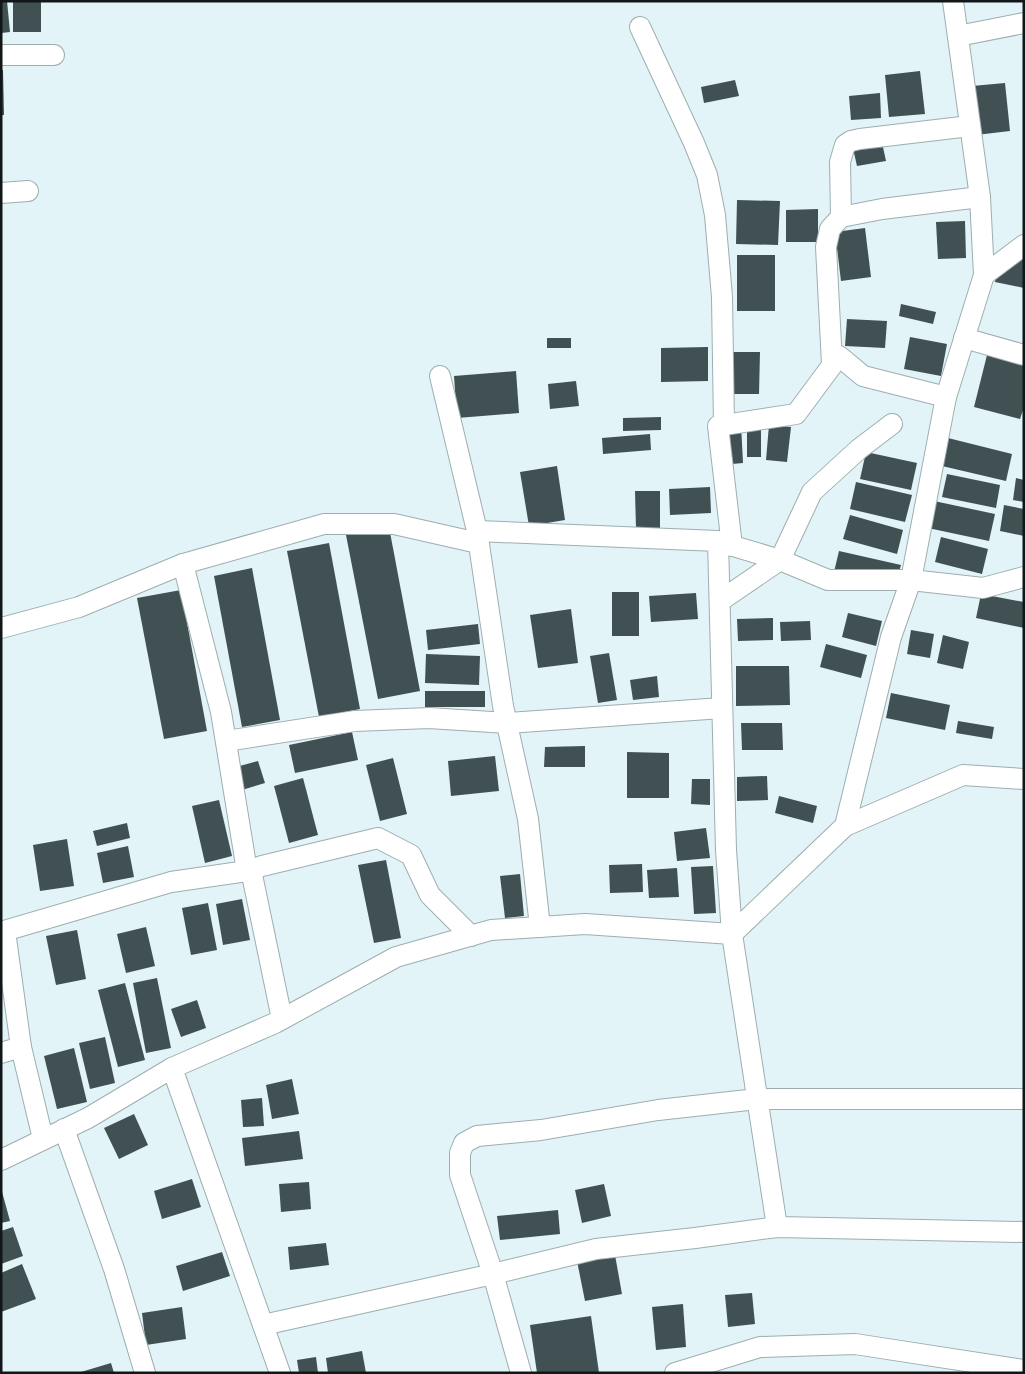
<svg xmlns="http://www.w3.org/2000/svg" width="1025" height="1374" font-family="'Asap Condensed',sans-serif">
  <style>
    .building { fill: #415053 }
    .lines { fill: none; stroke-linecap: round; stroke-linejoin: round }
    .minor-casing { stroke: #9daeb1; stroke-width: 22 }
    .minor { stroke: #fff; stroke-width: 20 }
  </style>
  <rect width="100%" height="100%" fill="#e2f4f7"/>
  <!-- building -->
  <g class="building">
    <polygon points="1,1 7,1 10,32 1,33"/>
    <rect x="13" y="1" width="28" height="31"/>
    <polygon points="1,70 3,70 4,115 1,115"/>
    <polygon points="920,71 925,114 889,117 885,75"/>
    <polygon points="735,80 739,96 704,103 701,87"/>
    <polygon points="1005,83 1010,131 976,135 972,86"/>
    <polygon points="880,93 881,118 851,120 849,96"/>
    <polygon points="881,138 886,161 857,166 852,144"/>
    <polygon points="737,200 780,201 778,245 736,244"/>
    <polygon points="818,209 818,242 786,242 786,210"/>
    <polygon points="965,221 966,258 938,259 936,222"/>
    <polygon points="865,228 871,277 841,281 835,232"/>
    <polygon points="1001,254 1024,260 1024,288 995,282"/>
    <rect x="737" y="255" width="38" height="56"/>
    <polygon points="901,304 936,312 933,324 899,316"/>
    <polygon points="847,319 887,321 885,348 845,346"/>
    <polygon points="910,337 947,344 941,376 904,369"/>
    <rect x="547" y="338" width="24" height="10"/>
    <polygon points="708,347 708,381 661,382 661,348"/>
    <polygon points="988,351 1024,361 1024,407 1020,419 974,407"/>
    <polygon points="732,352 760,352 759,394 731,394"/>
    <polygon points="516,371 519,413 457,418 454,376"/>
    <polygon points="576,381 579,406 550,409 548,384"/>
    <polygon points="661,417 661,430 623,431 623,418"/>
    <rect x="747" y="423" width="14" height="34"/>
    <polygon points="741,424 743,463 732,464 729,425"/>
    <polygon points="769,425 791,427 787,462 766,460"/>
    <polygon points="650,434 651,450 603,454 602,438"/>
    <polygon points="948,438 1012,454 1006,481 942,466"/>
    <polygon points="866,452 917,463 911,490 860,479"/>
    <polygon points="557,466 565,520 529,526 520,472"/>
    <polygon points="947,474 1000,485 996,508 942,497"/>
    <polygon points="1016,478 1024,480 1024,502 1013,500"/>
    <polygon points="856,482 912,495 905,522 850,509"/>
    <polygon points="710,487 711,513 670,515 669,489"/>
    <polygon points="635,491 660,491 660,528 636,528"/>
    <polygon points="934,501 995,514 989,541 928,528"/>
    <polygon points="1004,505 1024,509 1024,536 1000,531"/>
    <polygon points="850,515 903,530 897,554 843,539"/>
    <polygon points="389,527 420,691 378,699 346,535"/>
    <polygon points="941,537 988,549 982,574 935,562"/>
    <polygon points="329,543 360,709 319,717 287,551"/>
    <polygon points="839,551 901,565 895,586 834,572"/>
    <polygon points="252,568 280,720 242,727 214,576"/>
    <polygon points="181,590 207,731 164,739 137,598"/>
    <rect x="612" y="592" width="27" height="44"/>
    <polygon points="696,593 698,619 651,622 649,596"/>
    <polygon points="981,594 1024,602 1024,628 976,618"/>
    <polygon points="571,609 578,663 538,668 530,615"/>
    <polygon points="848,613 882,621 876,646 842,637"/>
    <polygon points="773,618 773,640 738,641 737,619"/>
    <polygon points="810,621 811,640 781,641 780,622"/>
    <polygon points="478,624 480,644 428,650 426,630"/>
    <polygon points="911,630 934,634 930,658 907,654"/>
    <polygon points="943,635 969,642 963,669 937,663"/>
    <polygon points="826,644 867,655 861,678 820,667"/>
    <polygon points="609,653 617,700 598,703 590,656"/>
    <polygon points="426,654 480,656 479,685 425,683"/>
    <polygon points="736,666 789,666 790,705 736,706"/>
    <polygon points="657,676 659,697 633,700 630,680"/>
    <rect x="425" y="691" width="60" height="16"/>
    <polygon points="891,693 950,705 945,730 886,718"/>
    <polygon points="958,721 994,727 992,739 956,733"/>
    <polygon points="741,723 782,723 783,750 742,750"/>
    <polygon points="352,732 358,760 295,773 289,745"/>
    <polygon points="585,746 585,767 544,767 545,747"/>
    <polygon points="627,752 669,753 669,798 627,798"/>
    <polygon points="495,756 499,791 451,796 448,761"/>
    <polygon points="393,758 407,814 380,821 366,765"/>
    <polygon points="258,761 265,783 242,790 236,767"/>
    <polygon points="767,776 768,800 737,801 737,777"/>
    <polygon points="303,778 318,835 289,843 274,786"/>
    <polygon points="692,779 710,779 710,805 691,804"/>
    <polygon points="779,796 817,806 813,823 775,813"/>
    <polygon points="219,800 232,856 205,863 192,806"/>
    <polygon points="127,823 130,838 97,846 93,831"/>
    <polygon points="706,828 710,858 677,861 674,832"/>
    <polygon points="67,839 74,886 40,891 33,845"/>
    <polygon points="128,846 134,877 103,883 97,853"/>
    <polygon points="386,860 401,938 374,943 358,865"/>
    <polygon points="642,864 643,892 610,893 609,865"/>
    <polygon points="713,866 716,913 694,914 691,867"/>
    <polygon points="677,868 679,897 649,898 647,870"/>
    <polygon points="520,874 524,916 505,918 500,876"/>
    <polygon points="242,899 250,940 223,945 216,904"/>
    <polygon points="208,903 217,950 191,955 182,908"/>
    <polygon points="146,927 155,966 126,973 117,934"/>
    <polygon points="77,930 86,979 56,985 46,936"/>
    <polygon points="157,978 171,1048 146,1053 133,983"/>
    <polygon points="125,983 145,1060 118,1067 98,990"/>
    <polygon points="197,1000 206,1028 181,1037 171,1009"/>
    <polygon points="105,1037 115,1083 90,1089 79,1043"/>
    <polygon points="74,1048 87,1102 57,1109 44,1056"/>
    <polygon points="292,1079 299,1114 272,1119 266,1085"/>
    <polygon points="262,1098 264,1126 243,1127 241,1100"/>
    <polygon points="134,1114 148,1145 119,1159 104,1128"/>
    <polygon points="299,1131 303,1159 245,1166 242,1138"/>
    <polygon points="192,1179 201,1207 162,1219 154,1191"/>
    <polygon points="309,1182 311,1209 281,1212 279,1184"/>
    <polygon points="604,1184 611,1216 582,1223 575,1190"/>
    <polygon points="1,1188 10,1221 1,1223"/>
    <polygon points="558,1210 560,1234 500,1240 497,1216"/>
    <polygon points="13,1227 23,1256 1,1264 1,1231"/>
    <polygon points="326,1243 329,1265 290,1270 288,1247"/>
    <polygon points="222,1252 230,1276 183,1291 176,1266"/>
    <polygon points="615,1255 622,1294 585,1301 577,1261"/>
    <polygon points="22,1264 36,1299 1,1312 1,1273"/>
    <polygon points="752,1293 755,1324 728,1327 725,1295"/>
    <polygon points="683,1304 686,1347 656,1350 652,1307"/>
    <polygon points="182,1307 186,1339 146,1345 142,1313"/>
    <polygon points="591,1316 599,1373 537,1373 530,1325"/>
    <polygon points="362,1351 366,1373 328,1373 326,1358"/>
    <polygon points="316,1357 318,1373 299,1373 297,1360"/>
    <polygon points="111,1363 114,1373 81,1373 81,1372"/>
  </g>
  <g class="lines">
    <!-- minor casing -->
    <g class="minor-casing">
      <g id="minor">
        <polyline points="953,1 980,197 984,275 946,397 911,580 983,588 1024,577"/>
        <polyline points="640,27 694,143 707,175 715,215 722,297 724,425"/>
        <polyline points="958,36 1024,23"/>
        <polyline points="1,55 54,55"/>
        <polyline points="1,193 28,191"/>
        <polyline points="841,217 840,162 845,145 851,141 860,139 970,126"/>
        <polyline points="984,275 1024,245"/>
        <polyline points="964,338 1024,355"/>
        <polyline points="832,364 826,247 830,229 841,217 882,209 980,197"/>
        <polyline points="440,376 477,531 503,706 528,819 540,927"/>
        <polyline points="477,531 718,541 726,850 732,934 777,1227"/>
        <polyline points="720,542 780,560 812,492 859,449 892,424"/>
        <polyline points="732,546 718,426 796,414 839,356 863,376 946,397"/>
        <polyline points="183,564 221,712 247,871"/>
        <polyline points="720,601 780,560 828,580 911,580 891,637 845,826"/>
        <polyline points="1,628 79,607 183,564 324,524 394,524 478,543"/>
        <polyline points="226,741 355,721 429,718 507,723 722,708"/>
        <polyline points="251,870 282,1019"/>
        <polyline points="5,931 21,1047"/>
        <polyline points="1,932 171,882 247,871 262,866 378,838 411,855 430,895 471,936"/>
        <polyline points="1,1053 21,1047 43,1139"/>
        <polyline points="1024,1099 757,1099 658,1110 541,1130 477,1136 464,1143 460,1153 460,1175 493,1274 596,1249 695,1238 777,1227 1024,1232"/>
        <polyline points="64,1129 114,1269 145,1373"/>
        <polyline points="1,1160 88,1118 172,1068"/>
        <polyline points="263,1325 493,1274 521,1373"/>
        <polyline points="280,1373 172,1068 275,1023 396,957 491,930 585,924 732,934 845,826 963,775 1024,779"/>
        <polyline points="675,1373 760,1347 855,1344 1024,1370"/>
      </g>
    </g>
    <!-- minor -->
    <use href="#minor" class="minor"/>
  </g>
  <!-- border -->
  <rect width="1025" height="1374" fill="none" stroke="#111718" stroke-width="5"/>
</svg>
